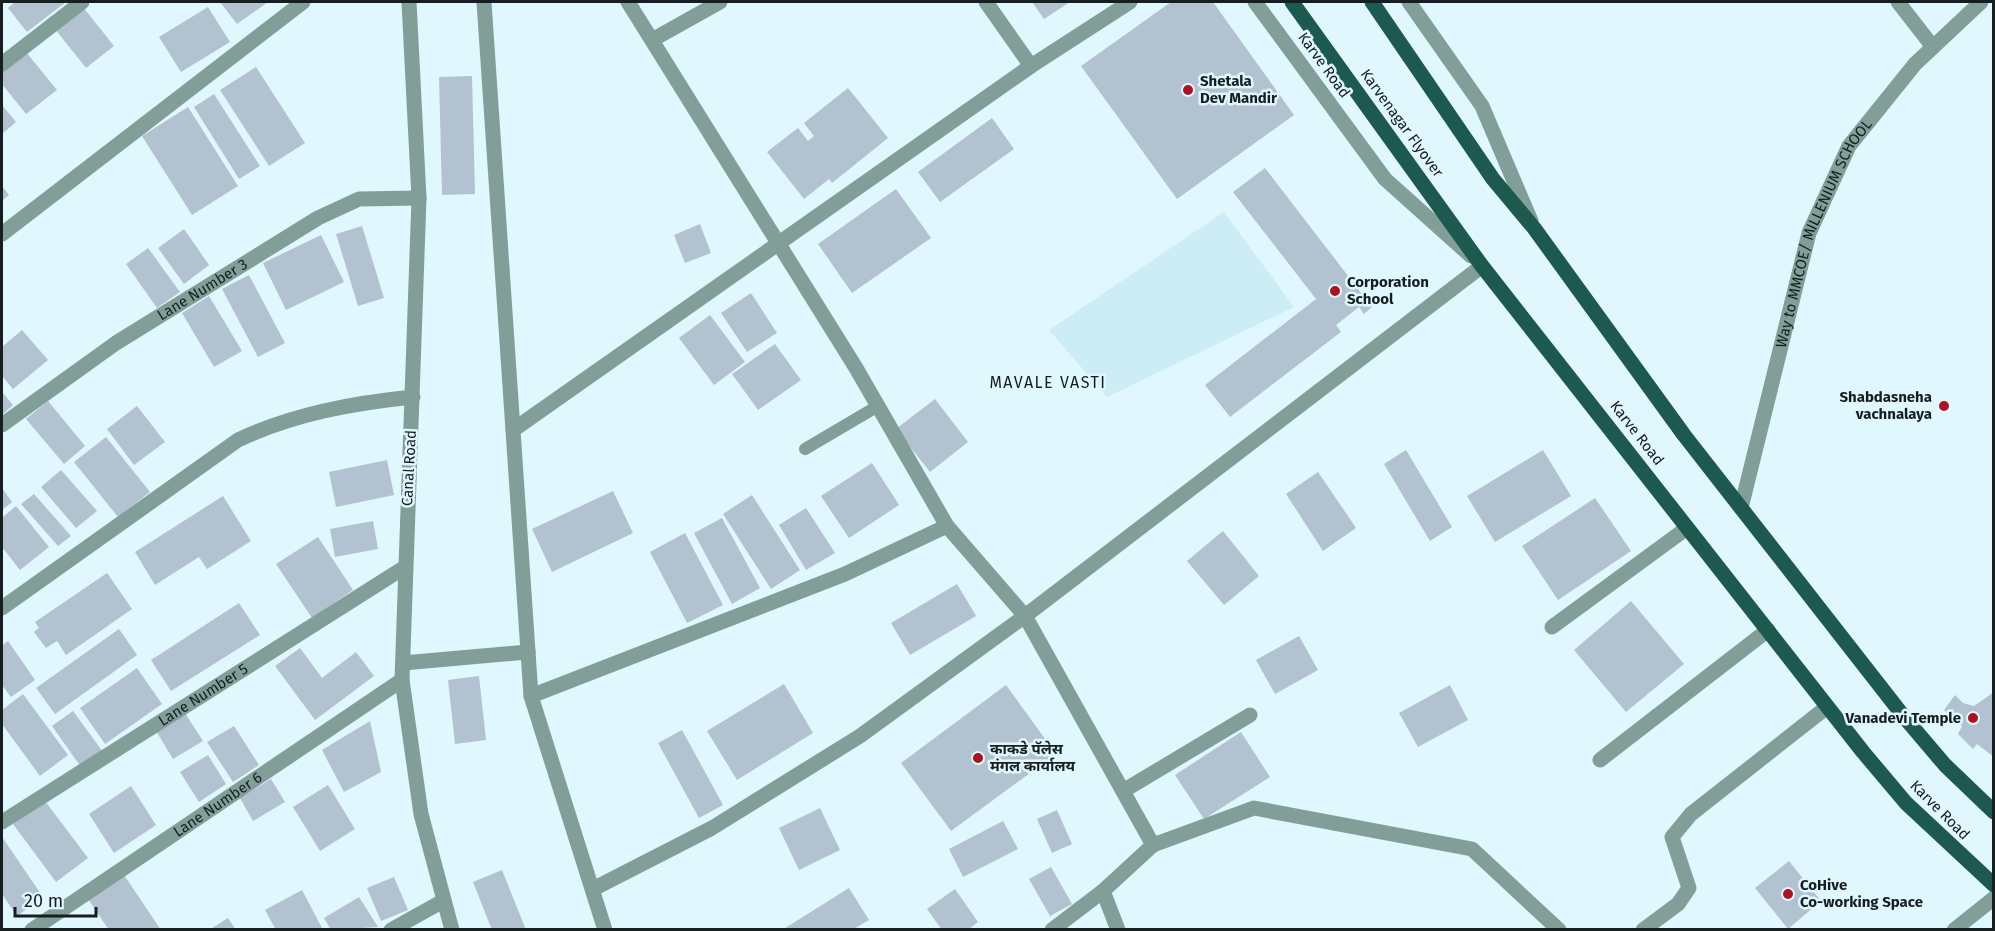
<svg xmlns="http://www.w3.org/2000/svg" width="1995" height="931" font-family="'Fira Sans','Noto Sans Devanagari',sans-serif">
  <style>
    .built { fill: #ccedf5 }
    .building { fill: #b3c2d0 }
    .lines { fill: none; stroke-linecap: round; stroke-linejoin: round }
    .service { stroke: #819e98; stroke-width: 12 }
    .minor { stroke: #819e98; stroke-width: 15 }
    .tertiary { stroke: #819e98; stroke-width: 15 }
    .primary { stroke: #1d594f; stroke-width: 15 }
    .poi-dot { fill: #a91422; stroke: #e0f7fd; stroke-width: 2 }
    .labels { text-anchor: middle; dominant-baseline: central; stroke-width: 5; stroke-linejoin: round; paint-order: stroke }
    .street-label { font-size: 15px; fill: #161e20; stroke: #e0f7fd }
    .poi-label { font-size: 15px; font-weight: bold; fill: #161e20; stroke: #e0f7fd; text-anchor: start }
    .neighbourhood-label { font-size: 16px; letter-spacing: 1.5px; fill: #161e20; stroke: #e0f7fd }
  </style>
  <rect width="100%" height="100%" fill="#e0f7fd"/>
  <!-- built -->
  <polygon class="built" points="1224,212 1294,307 1107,397 1049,330"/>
  <!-- building -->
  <g class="building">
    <polygon points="15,2 66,2 27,32 8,8"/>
    <polygon points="220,2 268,2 237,24"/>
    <polygon points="1032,2 1070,2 1044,19"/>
    <polygon points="1171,2 1213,2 1294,115 1177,199 1081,66"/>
    <polygon points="83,7 114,46 86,68 55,29"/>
    <polygon points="208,7 230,42 181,72 159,37"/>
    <polygon points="26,52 57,90 26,114 2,84 2,71"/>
    <polygon points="256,67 305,143 269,166 220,90"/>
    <polygon points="472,76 475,194 442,195 439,77"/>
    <polygon points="848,88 888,138 832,183 829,179 804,199 767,152 798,128 808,141 814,136 804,123"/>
    <polygon points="214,94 260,166 239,179 194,107"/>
    <polygon points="2,105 16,122 2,134"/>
    <polygon points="188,107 238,186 192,215 142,136"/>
    <polygon points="992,118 1014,149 940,202 918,172"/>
    <polygon points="1265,168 1372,307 1364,314 1359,307 1336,325 1341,332 1230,417 1205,385 1316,299 1233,192"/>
    <polygon points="2,186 9,195 2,201"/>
    <polygon points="896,189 931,238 852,293 818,244"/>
    <polygon points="700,224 711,253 685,263 674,235"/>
    <polygon points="362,226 384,298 358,306 336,234"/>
    <polygon points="184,229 209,265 184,284 158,248"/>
    <polygon points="321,235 344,282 286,310 263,263"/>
    <polygon points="148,248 180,292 157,308 126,264"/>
    <polygon points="249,275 285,343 258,357 222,289"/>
    <polygon points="751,293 777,333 747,352 721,313"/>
    <polygon points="209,296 242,351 214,367 182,313"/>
    <polygon points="710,315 745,362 714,385 679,338"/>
    <polygon points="22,330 48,360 13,389 2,376 2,347"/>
    <polygon points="775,344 801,380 758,410 732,374"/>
    <polygon points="2,392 13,405 2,415"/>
    <polygon points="935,399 968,442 930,472 896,429"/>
    <polygon points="48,401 85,446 64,464 26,419"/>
    <polygon points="137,406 165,442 134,465 107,429"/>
    <polygon points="106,437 150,492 118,517 74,462"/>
    <polygon points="1406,450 1452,527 1430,541 1384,464"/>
    <polygon points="1543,450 1571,496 1495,542 1467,496"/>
    <polygon points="387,460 394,495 336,507 329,472"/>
    <polygon points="872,463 899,505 849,538 821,496"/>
    <polygon points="61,470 97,511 76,528 41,487"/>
    <polygon points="1318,472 1356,528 1323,551 1286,494"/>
    <polygon points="2,488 12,502 2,510"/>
    <polygon points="613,491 633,533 552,572 532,529"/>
    <polygon points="34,494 71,536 58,546 21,504"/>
    <polygon points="752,495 800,570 771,589 723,514"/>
    <polygon points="223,496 251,541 207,569 199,557 155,585 135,552"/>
    <polygon points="1595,498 1631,551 1558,600 1522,546"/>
    <polygon points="16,506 49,547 20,570 2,547 2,518"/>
    <polygon points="806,508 835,553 806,570 779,525"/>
    <polygon points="722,518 760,588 732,604 694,533"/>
    <polygon points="373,521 378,549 335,557 330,529"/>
    <polygon points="1223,531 1259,576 1224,605 1187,561"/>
    <polygon points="685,533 723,605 687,623 650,552"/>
    <polygon points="318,537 353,590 312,618 276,564"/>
    <polygon points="107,573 132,609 66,655 57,641 46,648 34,632 39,628 35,622"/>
    <polygon points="957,584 976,616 910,655 891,623"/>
    <polygon points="1631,601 1684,664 1626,712 1574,650"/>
    <polygon points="239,603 260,635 171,691 151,660"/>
    <polygon points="119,629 137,655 55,714 36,688"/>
    <polygon points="1299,636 1318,670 1275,694 1256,660"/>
    <polygon points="8,641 35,680 11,697 2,685 2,646"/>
    <polygon points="300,648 322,678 356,652 374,676 315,720 275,666"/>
    <polygon points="137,668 162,704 105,744 80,708"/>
    <polygon points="479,676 486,740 455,744 448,680"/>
    <polygon points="784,684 813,733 737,780 707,731"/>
    <polygon points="1006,685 1056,754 951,831 901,763"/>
    <polygon points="1450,685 1468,720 1418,747 1399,713"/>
    <polygon points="1994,692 1994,757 1977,744 1973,749 1958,734 1962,726 1944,710 1955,695 1963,703 1974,706"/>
    <polygon points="23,694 68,755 40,776 2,724 2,710"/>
    <polygon points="73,711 103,752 81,767 52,726"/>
    <polygon points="185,713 203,741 173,759 156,731"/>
    <polygon points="370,721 381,772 344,792 322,750"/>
    <polygon points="234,726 259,765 233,782 207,742"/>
    <polygon points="682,730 723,805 699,818 658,743"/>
    <polygon points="1241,732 1270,777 1204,819 1175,775"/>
    <polygon points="208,755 226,784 199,802 180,772"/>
    <polygon points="271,779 285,802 253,821 240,798"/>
    <polygon points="328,785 355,829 320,851 293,807"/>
    <polygon points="131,786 156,825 114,853 89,814"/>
    <polygon points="45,801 88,858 56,882 13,824"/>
    <polygon points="820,808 840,850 799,870 779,828"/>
    <polygon points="1057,810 1072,844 1052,853 1037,819"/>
    <polygon points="1003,821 1018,849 963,877 949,849"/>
    <polygon points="2,837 43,897 17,916 2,894"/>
    <polygon points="1789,861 1821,901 1788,929 1755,888"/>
    <polygon points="1051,867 1072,904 1050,916 1029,879"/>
    <polygon points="502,870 526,930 492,930 473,882"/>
    <polygon points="124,875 161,930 109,930 88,899"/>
    <polygon points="394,877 408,910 381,921 367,888"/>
    <polygon points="849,888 869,920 852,930 782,930"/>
    <polygon points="955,889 978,922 968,930 942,930 927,909"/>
    <polygon points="302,890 323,930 276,930 265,910"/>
    <polygon points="359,897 378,927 331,930 324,918"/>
    <polygon points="228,918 236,930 209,930"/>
  </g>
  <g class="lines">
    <!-- service -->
    <polyline class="service" points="805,449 878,406"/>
    <!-- minor -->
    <g class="minor">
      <polyline points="484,2 531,696 605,930"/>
      <polyline points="628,2 856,368 947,526 1025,616 1153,845"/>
      <polyline points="986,2 1031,66"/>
      <polyline points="1898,2 1933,47"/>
      <polyline points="652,40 720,2"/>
      <polyline points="2,64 82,2"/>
      <polyline points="2,234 303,2"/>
      <path id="s1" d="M2 425 116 343 318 218 359 199 419 198"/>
      <polyline points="513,430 1031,66 1130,2"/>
      <path id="s2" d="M1741 508 1809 233 1849 146 1915 64 1981 2"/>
      <path d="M2 608 238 440C293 414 353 403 413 397"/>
      <polyline points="1552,627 1687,528"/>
      <polyline points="403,663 528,652"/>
      <polyline points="531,696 845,574 947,526"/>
      <polyline points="1600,760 1768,630"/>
      <polyline points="1123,791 1250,715"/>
      <path id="s3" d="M2 822 405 567"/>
      <polyline points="593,889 712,828 860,736 1025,616 1482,266"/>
      <polyline points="1103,891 1118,930"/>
      <path id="s4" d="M32 930 402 680"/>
      <polyline points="391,930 443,901"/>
      <polyline points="1052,930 1103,891 1153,845 1254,808 1472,849 1559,930"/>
      <polyline points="1643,930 1678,904 1689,888 1672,837 1691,814 1827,707"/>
      <polyline points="1954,930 1994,898"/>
    </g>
    <!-- tertiary -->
    <g class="tertiary">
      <polyline points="409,2 419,198 402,680 421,814 452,930"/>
      <polyline points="1255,2 1385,179 1471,256"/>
      <polyline points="1409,2 1482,106 1531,221"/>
    </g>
    <!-- primary -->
    <g class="primary">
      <polyline points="1292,2 1482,266 1863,752 1906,803 1994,885"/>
      <polyline points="1372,2 1493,179 1534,228 1684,435 1905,718 1945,765 1994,812"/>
    </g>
  </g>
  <!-- markers -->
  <g class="poi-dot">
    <circle cx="1188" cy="90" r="6"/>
    <circle cx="1335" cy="291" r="6"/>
    <circle cx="1944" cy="406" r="6"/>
    <circle cx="1973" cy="718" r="6"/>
    <circle cx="978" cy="758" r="6"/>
    <circle cx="1788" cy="894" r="6"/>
  </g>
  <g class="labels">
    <!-- street labels -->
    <g class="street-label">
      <text transform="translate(1324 65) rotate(54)">Karve Road</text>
      <text transform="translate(1402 123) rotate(54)">Karvenagar Flyover</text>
      <text stroke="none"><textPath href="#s2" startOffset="288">Way to MMCOE/ MILLENIUM SCHOOL</textPath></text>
      <text stroke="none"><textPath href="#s1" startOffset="242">Lane Number 3</textPath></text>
      <text transform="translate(1637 433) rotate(52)">Karve Road</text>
      <text transform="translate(409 468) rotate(-87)">Canal Road</text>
      <text stroke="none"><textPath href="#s3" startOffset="238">Lane Number 5</textPath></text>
      <text stroke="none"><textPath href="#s4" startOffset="224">Lane Number 6</textPath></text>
      <text transform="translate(1940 810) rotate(45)">Karve Road</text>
    </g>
    <!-- poi labels -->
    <g class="poi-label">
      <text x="1200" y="81">Shetala<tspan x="1200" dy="17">Dev Mandir</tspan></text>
      <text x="1347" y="282">Corporation<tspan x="1347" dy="17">School</tspan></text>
      <text x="1932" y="397" text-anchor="end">Shabdasneha<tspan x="1932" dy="17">vachnalaya</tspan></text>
      <text x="1961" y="718" text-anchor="end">Vanadevi Temple</text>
      <text x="990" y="749">काकडे पॅलेस<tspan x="990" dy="17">मंगल कार्यालय</tspan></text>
      <text x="1800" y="885">CoHive<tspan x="1800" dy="17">Co-working Space</tspan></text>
    </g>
    <!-- neighbourhood labels -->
    <g class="neighbourhood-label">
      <text x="1048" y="382">MAVALE VASTI</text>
    </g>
  </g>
  <!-- border -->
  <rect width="1995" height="931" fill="none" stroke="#161e20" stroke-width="6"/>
  <!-- scale -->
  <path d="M15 907v9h81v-9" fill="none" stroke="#161e20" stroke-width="3"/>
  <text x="24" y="907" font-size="18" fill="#161e20" stroke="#e0f7fd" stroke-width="4.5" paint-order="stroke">20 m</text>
</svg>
